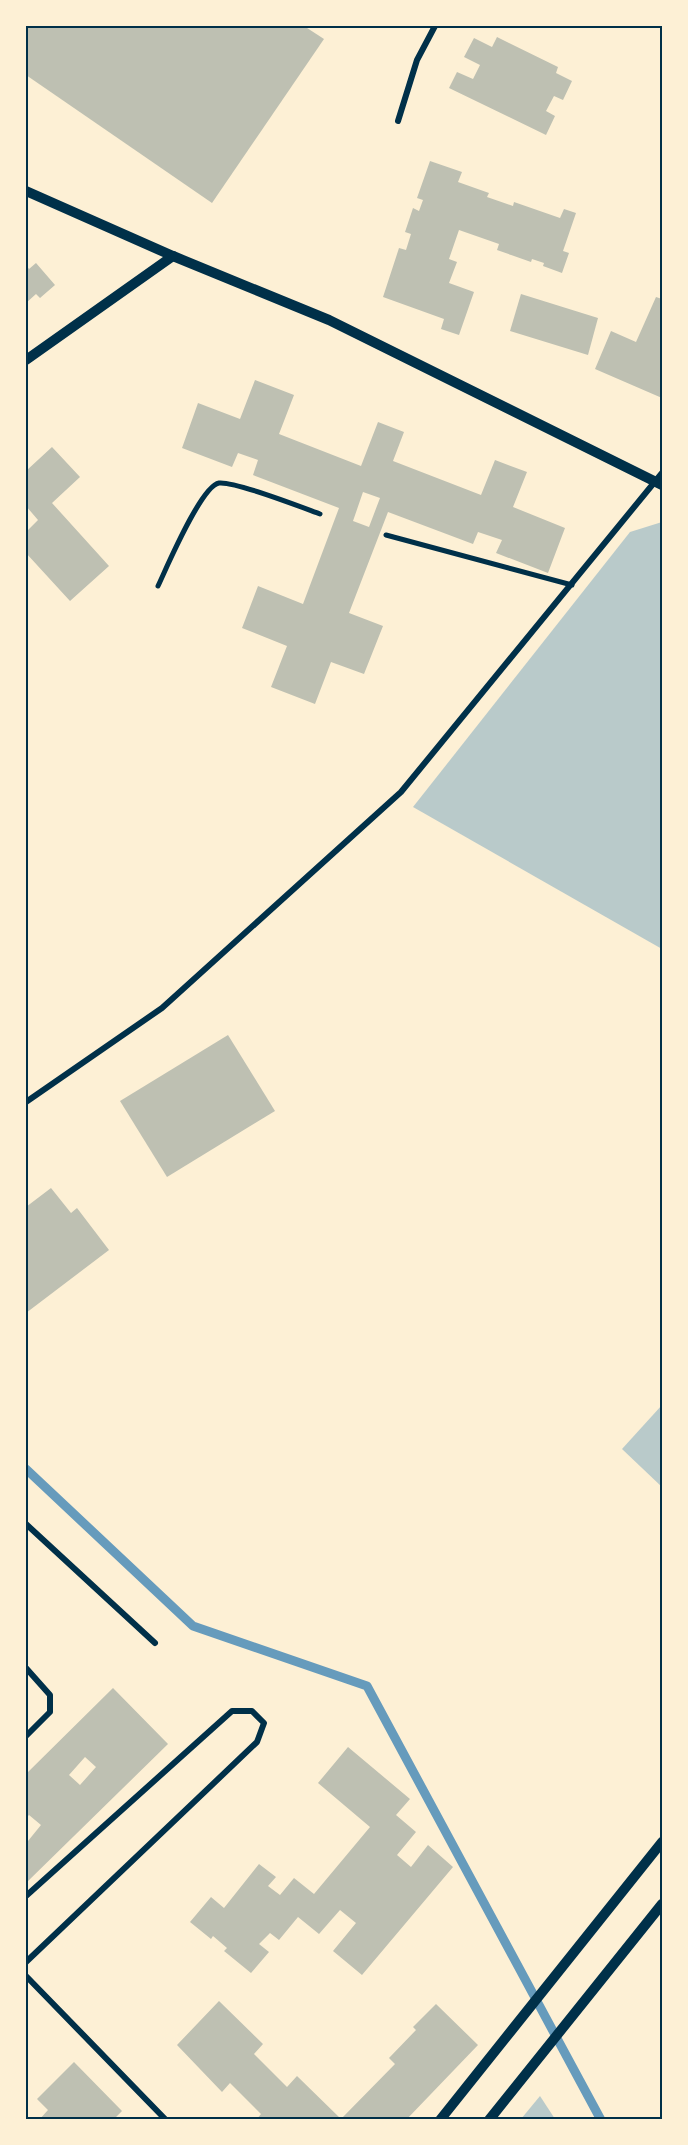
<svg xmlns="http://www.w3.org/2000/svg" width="688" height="2145" font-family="Manrope,sans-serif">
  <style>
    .green { fill: #b9caca }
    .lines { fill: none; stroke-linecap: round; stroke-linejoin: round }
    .stream { stroke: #669bbc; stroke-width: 9 }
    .building { fill: #bec0b2; fill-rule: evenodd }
    .pedestrian { stroke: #003049; stroke-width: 5 }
    .minor { stroke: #003049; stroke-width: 6 }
    .tertiary { stroke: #003049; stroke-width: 10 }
    .neatline { fill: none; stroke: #003049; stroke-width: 2 }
  </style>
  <rect width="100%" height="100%" fill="#fdf0d5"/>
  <!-- green -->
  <g class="green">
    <polygon points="662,522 662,949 413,807 630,532"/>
    <polygon points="662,1405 662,1487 622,1449"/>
    <polygon points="540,2096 555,2119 521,2119"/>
  </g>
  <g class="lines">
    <!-- stream -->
    <polyline class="stream" points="26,1469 193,1626 367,1686 601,2120"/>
  </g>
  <!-- building -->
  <g class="building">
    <polygon points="26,26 304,26 324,39 212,203 26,75"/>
    <polygon points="497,37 558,67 556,73 572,81 563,100 554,96 546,111 555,116 546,135 449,88 457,72 473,79 480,65 464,57 474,38 492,47"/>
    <polygon points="430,161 462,172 458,182 489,193 487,197 513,206 514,202 560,218 564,209 576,213 563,251 569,253 562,273 543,266 544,263 532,259 531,262 497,250 499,244 459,230 449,259 457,262 449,283 474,292 459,335 441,329 444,319 383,297 399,248 406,250 411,234 405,232 413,208 419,211 423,200 417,198"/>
    <polygon points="36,263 55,285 40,298 36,294 26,303 26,265 29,269"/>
    <polygon points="521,294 598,318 588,355 510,331"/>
    <polygon points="656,297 662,299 662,398 595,369 611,331 636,342"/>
    <path d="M255 380 294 395 279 434 361 466 378 422 404 432 393 461 481 495 495 460 527 472 513 507 565 528 548 573 496 553 502 540 478 532 473 544 388 512 349 613 383 626 364 674 331 662 315 704 271 687 287 646 242 628 258 586 303 604 339 508 253 475 258 460 238 453 232 467 182 448 198 403 240 419ZM363 492 380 498 369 527 353 521Z"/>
    <polygon points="52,447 80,477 52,503 109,566 70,601 26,553 26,532 38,520 26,506 26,471"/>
    <polygon points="228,1035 275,1111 167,1177 120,1101"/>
    <polygon points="51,1188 71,1213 77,1208 109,1250 26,1313 26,1207"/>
    <path d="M113 1688 168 1744 26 1883V1839L28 1841 41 1825 29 1815 26 1818V1774ZM85 1757 96 1767 80 1785 69 1775Z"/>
    <polygon points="348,1747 410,1799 396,1815 416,1832 397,1855 411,1867 428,1845 453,1867 362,1975 333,1951 356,1923 340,1910 319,1934 298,1917 279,1940 270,1933 259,1944 269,1952 251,1973 224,1951 227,1948 213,1936 211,1939 190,1922 211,1897 224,1908 259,1864 276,1877 268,1886 280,1895 294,1878 314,1894 370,1827 318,1783"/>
    <polygon points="219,2001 263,2044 254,2054 287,2087 297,2076 341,2119 395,2064 389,2058 416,2030 413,2027 436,2004 478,2045 406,2120 256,2120 261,2114 230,2083 222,2092 177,2045"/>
    <polygon points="74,2062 122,2111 113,2120 39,2120 48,2110 37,2099"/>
  </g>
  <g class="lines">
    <!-- pedestrian -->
    <g class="pedestrian">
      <polyline points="386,535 572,585"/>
      <path d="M158 586C167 567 201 486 219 483 235 481 301 507 320 514"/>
    </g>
    <!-- minor -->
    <g class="minor">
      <polyline points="398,121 417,60 435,26"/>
      <polyline points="26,1102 162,1008 401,792 662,473"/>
      <polyline points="26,1524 155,1643"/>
      <polyline points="26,1668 50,1695 50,1712 26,1736"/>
      <polyline points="26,1896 232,1711 252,1711 264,1723 257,1742 26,1962"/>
      <polyline points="26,1976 166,2120"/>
    </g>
    <!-- tertiary -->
    <g class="tertiary">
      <polyline points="26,191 173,256 329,320 662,485"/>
      <polyline points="26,360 173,256"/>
      <polyline points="440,2120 662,1842"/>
      <polyline points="489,2120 662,1904"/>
    </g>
  </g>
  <!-- border -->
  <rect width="688" height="2145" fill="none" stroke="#fdf0d5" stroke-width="54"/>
  <rect x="27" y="27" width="634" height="2091" class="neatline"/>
</svg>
